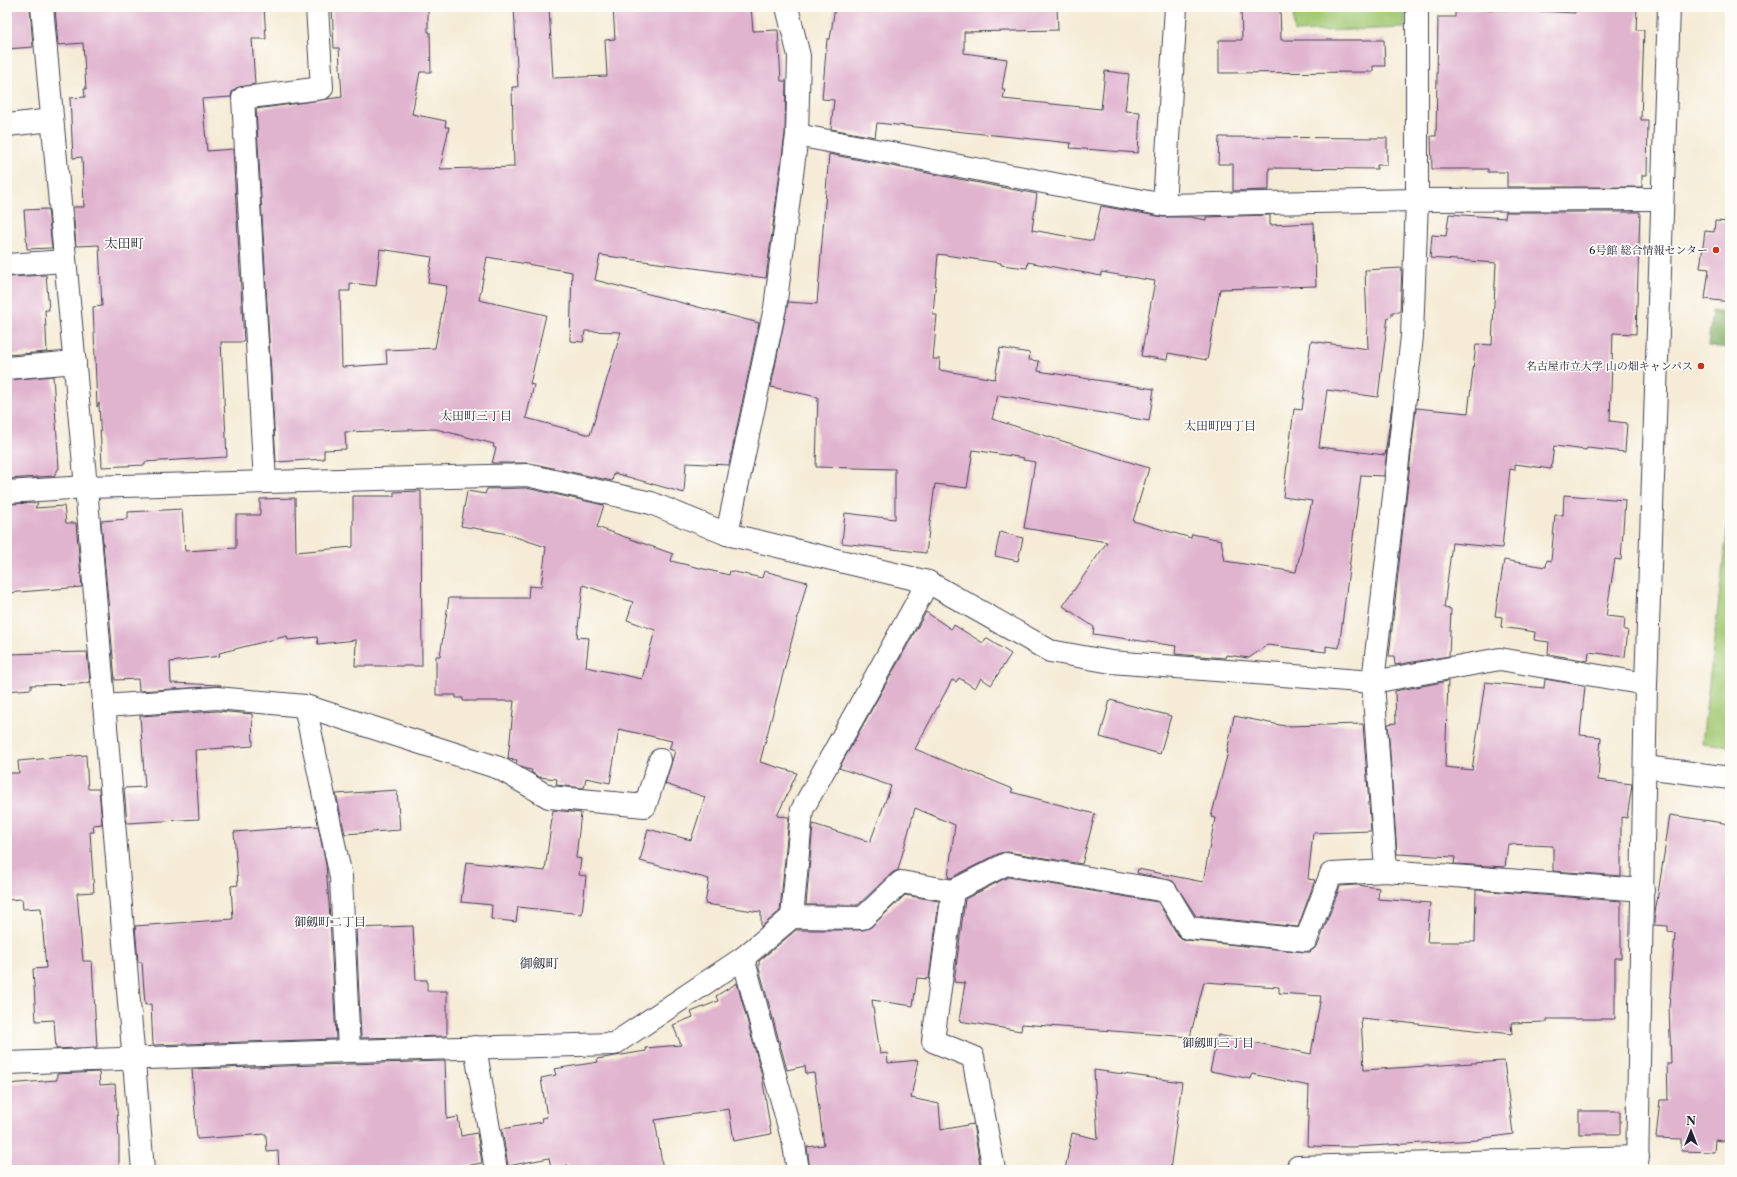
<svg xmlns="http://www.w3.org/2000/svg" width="1737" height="1177" font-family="'Libre Caslon Text','Noto Serif JP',serif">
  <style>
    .green { fill: #a2c974; stroke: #627658 }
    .forest { fill: #81ad66; stroke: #526850 }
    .building { fill: #e0b3cf; fill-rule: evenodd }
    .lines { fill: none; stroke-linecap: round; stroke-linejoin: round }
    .minor-casing { stroke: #424052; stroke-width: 24 }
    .minor { stroke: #fff; stroke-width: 22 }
    .poi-dot { fill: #c8321e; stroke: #fdfcf7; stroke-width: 1.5 }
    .labels { text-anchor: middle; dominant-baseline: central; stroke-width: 3.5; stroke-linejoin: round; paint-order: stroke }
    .poi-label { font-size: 11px; fill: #22223b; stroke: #fdfcf7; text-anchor: end }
    .neighbourhood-label { font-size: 12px; fill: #22223b; stroke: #fdfcf7 }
    .quarter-label { font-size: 13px; fill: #22223b; stroke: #fdfcf7 }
  </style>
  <rect width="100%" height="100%" fill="#fdfcf7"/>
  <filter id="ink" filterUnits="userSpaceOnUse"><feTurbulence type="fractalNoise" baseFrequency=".025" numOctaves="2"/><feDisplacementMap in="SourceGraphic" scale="8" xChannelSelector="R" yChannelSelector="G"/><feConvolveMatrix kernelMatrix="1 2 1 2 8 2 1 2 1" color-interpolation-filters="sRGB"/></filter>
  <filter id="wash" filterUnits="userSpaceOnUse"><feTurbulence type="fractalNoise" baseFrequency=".012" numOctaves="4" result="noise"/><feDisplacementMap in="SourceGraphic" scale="16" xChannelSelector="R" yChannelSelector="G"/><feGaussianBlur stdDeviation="0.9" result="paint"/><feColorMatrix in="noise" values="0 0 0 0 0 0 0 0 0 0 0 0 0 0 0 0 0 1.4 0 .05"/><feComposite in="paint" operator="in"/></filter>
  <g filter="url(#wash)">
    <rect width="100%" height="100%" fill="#f5ebd6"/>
    <!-- green -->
    <g class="green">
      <polygon points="1293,7 1405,7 1405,28 1294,32"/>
      <polygon points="1730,505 1730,746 1702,743"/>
    </g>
    <!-- forest -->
    <polygon class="forest" points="1712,311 1730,314 1730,348 1708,346"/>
    <g id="blocks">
      <!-- building -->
      <g class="building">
        <polygon points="7,7 30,7 33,47 7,49"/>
        <polygon points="55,7 264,7 266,39 252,39 255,84 236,88 232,92 231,97 202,99 207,151 233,149 244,342 221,342 227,457 145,462 145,465 102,467 99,403 97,407 93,307 102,306 99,245 76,246 73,207 84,207 82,157 73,158 70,98 85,97 84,89 86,89 83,43 58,45"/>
        <path d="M332 7H428V32H430L431 72H420L412 114 446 121 445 127H449L440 169 514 167 512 87H518L514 7H549L553 78 607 76 605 40 615 39 613 7H751L753 31 778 30 781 81H786L785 134 766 278 600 255 595 280 759 323 729 465 686 463 684 493 614 473 612 481 530 463H492L496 448 493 447 494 444 436 429 345 432 346 449 324 450V459L276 462 256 109 342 97 339 48H334ZM380 249 432 257 428 283 447 286 435 348 386 350 387 364 342 367 340 291H350V283L376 286ZM487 257 572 272 570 341 583 342 585 331 621 332 590 435 526 418 534 385 530 384 546 315 479 300Z"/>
        <polygon points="835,7 1057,7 1058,30 964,32 964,53 1007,59 1002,89 1005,89 1003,99 1101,109 1105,71 1129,74 1125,111 1140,112 1138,153 1070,148 1071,143 877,123 875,137 831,129 834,100 822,99 827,39 830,39"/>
        <polygon points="1241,7 1280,7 1281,40 1384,40 1385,66 1373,66 1373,72 1219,73 1219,40 1242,40"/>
        <polygon points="1575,7 1637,7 1636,30 1644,30 1641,120 1648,120 1647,175 1642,175 1642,187 1507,187 1507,172 1488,172 1488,169 1432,169 1431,136 1436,136 1438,17 1455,17 1455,9 1520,10 1575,13"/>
        <polygon points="1219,137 1387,138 1387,165 1377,165 1377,169 1269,168 1269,190 1233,191 1233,164 1218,164"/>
        <polygon points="829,154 1037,194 1032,230 1093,241 1101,206 1163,217 1190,217 1206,220 1206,217 1270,215 1270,225 1314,223 1316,286 1220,289 1207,360 1168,353 1167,360 1141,356 1155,281 1101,272 1101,276 1028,262 1027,268 1001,265 1001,263 938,254 933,315 937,315 933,359 940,359 939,370 995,379 1000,348 1030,353 1029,360 1039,361 1038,371 1154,389 1149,421 998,395 992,419 1149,468 1133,521 1191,538 1192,534 1221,540 1225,561 1296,572 1312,501 1283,497 1294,409 1302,410 1311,341 1368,349 1365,270 1402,268 1400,312 1392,312 1392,316 1388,317 1378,397 1327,390 1319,447 1385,455 1392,405 1384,476 1361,475 1339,648 1326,646 1326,652 1267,645 1249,658 1226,655 1225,658 1175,654 1176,646 1093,634 1094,627 1063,606 1107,542 1024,528 1035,462 1023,460 1024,458 973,450 967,488 935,484 926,553 842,543 845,513 895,519 895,469 816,467 818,397 771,387 788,302 817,304"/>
        <polygon points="48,209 52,248 27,249 24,210"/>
        <polygon points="1506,212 1640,212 1636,334 1613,333 1610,421 1627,423 1625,452 1587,448 1586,450 1554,446 1551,469 1515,464 1515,470 1510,469 1502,548 1452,543 1444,608 1451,609 1449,656 1395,665 1394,656 1389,656 1416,408 1468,413 1476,344 1492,345 1496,263 1430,258 1432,235 1446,236 1449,214 1505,218"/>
        <polygon points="1715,221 1730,222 1730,302 1705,299 1709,269 1700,268 1705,231 1714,232"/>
        <polygon points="46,275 49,310 45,310 47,352 7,355 7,277"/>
        <polygon points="53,376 59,468 54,476 7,479 7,380"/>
        <path d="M526 488 604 505 597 527 673 554 671 561 729 575 730 571 762 578 764 571 807 582 760 762 797 773 777 816 789 817 780 911 761 927V912L705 904 709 879 640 861 648 829 691 840 705 797 665 784 675 751 669 749 672 741 619 729 610 783 586 778 584 788 556 785 557 779 539 777 531 772 532 770 526 769 516 764 517 760 508 759 514 701H463V698H456V695H436V656H440L449 598H528L529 586 541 587 546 547 503 533 461 526 467 491 485 494 487 489ZM583 585 633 602 627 620 655 630 642 679 586 667 589 638 577 637Z"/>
        <polygon points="421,491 422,666 355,666 356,640 318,644 317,637 288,640 287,636 219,653 220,656 170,662 171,683 221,685 221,686 139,691 138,679 115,680 101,521 128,519 128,512 182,509 185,551 236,548 236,515 260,515 260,499 295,498 296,552 353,547 353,496 394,496 394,492"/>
        <polygon points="1564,495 1625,500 1621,560 1615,559 1606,616 1625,618 1624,630 1628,630 1625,657 1589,652 1588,661 1548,654 1549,642 1534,640 1535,632 1501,627 1502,617 1495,616 1504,560 1546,567 1547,560 1551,561 1555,515 1563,515"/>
        <polygon points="38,503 35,508 64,506 66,523 76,523 82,587 7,593 7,504"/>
        <polygon points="1000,532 1023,538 1018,561 995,556"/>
        <polygon points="926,612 951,629 954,625 983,643 986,638 1011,654 991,685 981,678 975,688 959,678 956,682 952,680 915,749 1013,789 1011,792 1095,814 1082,864 1008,852 1000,853 951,878 948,877 955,825 915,808 898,870 892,873 858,905 806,905 813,824 870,842 891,786 839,768"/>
        <polygon points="87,652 90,682 80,684 31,685 31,689 7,691 7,654"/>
        <polygon points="1545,679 1585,686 1580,735 1601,737 1598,780 1632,784 1627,818 1621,817 1621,876 1553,871 1553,846 1508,844 1505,867 1454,864 1455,857 1397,854 1388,724 1396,723 1395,691 1448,681 1445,767 1472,770 1485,682 1544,688"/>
        <polygon points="1110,700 1171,716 1160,754 1100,737"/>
        <polygon points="217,711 252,714 253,746 195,750 199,819 127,823 124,788 145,787 140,716"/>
        <polygon points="1234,716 1285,726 1363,724 1371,831 1313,833 1308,879 1315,880 1298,927 1196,916 1173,881 1137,873 1138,869 1203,882 1215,818 1211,817 1228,752 1227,752"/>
        <polygon points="86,755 88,789 99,789 102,824 93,825 94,832 90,832 94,892 77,893 83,961 92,961 97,1047 56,1049 54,1020 36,1021 33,969 46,968 41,908 23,909 22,899 7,900 7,773 19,773 18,761"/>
        <polygon points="397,790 400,830 345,834 336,794"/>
        <polygon points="553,810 581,813 576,858 581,859 579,875 586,876 582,914 518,907 516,922 491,919 492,905 461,902 466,862 545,871"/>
        <polygon points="1670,815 1730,824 1730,1142 1715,1140 1714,1152 1681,1151 1681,1139 1656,1138 1660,1100 1668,1100 1667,1063 1671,1063 1669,1007 1675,933 1668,932 1668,926 1654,925 1654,920"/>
        <polygon points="318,826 326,865 330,918 336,1039 153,1045 151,1004 145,1005 142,962 138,962 135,926 233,919 231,886 238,885 234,832"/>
        <polygon points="1008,877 1158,902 1177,934 1181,938 1186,940 1305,952 1310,952 1318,945 1340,886 1357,885 1379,888 1378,899 1430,903 1427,942 1475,942 1476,890 1621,901 1621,958 1615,958 1615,1019 1547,1019 1547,1022 1511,1023 1512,1034 1361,1018 1364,1070 1504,1061 1513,1134 1478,1139 1478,1140 1352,1147 1307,1146 1309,1086 1252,1074 1251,1079 1210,1071 1218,1035 1311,1054 1321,996 1279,993 1279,987 1204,982 1190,1037 1022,1024 1021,1031 959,1021 965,983 954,982 965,899"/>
        <polygon points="905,895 939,901 929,979 917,978 913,1006 872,1000 880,1054 887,1053 888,1063 918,1060 911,1098 939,1104 941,1130 973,1124 981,1170 810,1170 807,1147 824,1145 814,1073 806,1074 805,1066 787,1070 759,968 759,961 796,930 863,930 871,927"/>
        <polygon points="413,926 416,980 427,980 427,991 447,991 447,1036 361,1038 356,928"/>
        <polygon points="737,983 762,1075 771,1134 734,1141 729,1109 655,1120 663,1170 569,1170 568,1165 551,1168 549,1158 508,1166 502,1129 542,1122 541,1118 547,1117 541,1078 556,1075 554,1069 598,1062 597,1059 646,1051 645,1048 681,1045 673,1025 693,1017 691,1012 718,1001 716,996"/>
        <polygon points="445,1061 447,1119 458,1117 461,1136 477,1133 482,1163 443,1170 279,1170 278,1151 267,1152 266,1134 197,1139 192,1069"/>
        <polygon points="1094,1070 1182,1082 1170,1170 1065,1170 1072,1133 1098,1139"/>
        <polygon points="99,1072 100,1085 115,1084 119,1139 119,1170 7,1170 7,1084 57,1080 57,1074"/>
        <rect x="1579" y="1111" width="41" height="23"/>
      </g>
    </g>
  </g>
  <g filter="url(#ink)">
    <use href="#blocks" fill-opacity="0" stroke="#424052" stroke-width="1"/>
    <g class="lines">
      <!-- minor casing -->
      <g class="minor-casing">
        <g id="minor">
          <polyline points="42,7 86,487 143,1170"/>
          <polyline points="7,125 52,120"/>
          <polyline points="797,135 1164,205 1417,200 1662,199"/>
          <polyline points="1164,205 1176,7"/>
          <polyline points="7,265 65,261"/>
          <polyline points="7,368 75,362"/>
          <polyline points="265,482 243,98 322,88 317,7"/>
          <polyline points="7,492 86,487 527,475 651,503 727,534 928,582 1050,651 1111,662 1373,682 1500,659 1646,684"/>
          <polyline points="727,534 775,308 797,135 799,56 787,7"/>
          <polyline points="104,706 217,698 305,706 499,768 549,797 645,806 660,760"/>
          <polyline points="305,706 341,877 349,1051"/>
          <polyline points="1645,767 1730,778"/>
          <polyline points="1386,871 1373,682 1412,336 1417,200 1417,7"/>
          <polyline points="792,917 863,918 901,882 953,891"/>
          <polyline points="743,958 794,1145 798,1170"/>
          <polyline points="475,1047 496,1170"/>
          <polyline points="7,1063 349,1051 614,1044 743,958 792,917 802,810 928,582"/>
          <polyline points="994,1170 973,1057 933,1041 953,891 1006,864 1166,891 1188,928 1306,940 1331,874 1386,871 1643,890"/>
          <polyline points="1297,1170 1298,1167 1638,1157"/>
          <polyline points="1637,1170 1646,684 1669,7"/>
        </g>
      </g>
      <!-- minor -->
      <use href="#minor" class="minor"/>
    </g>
  </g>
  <!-- markers -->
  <g class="poi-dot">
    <circle cx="1716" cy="250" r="4"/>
    <circle cx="1701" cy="366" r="4"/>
  </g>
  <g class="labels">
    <!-- poi labels -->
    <g class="poi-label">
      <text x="1708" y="250">6号館 総合情報センター</text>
      <text x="1693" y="366">名古屋市立大学 山の畑キャンパス</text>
    </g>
    <!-- neighbourhood labels -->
    <g class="neighbourhood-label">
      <text x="476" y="415">太田町三丁目</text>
      <text x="1220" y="425">太田町四丁目</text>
      <text x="330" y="921">御劔町二丁目</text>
      <text x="1218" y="1042">御劔町三丁目</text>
    </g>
    <!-- quarter labels -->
    <g class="quarter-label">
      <text x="124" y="243">太田町</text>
      <text x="539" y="963">御劔町</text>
    </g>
  </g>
  <!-- margin -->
  <rect width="1737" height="1177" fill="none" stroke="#fdfcf7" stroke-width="24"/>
  <!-- north arrow -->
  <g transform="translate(1691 1131)" stroke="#fdfcf7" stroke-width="3" paint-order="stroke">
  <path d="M0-3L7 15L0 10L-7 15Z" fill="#22223b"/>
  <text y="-6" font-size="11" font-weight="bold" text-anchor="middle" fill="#22223b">N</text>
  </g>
</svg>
